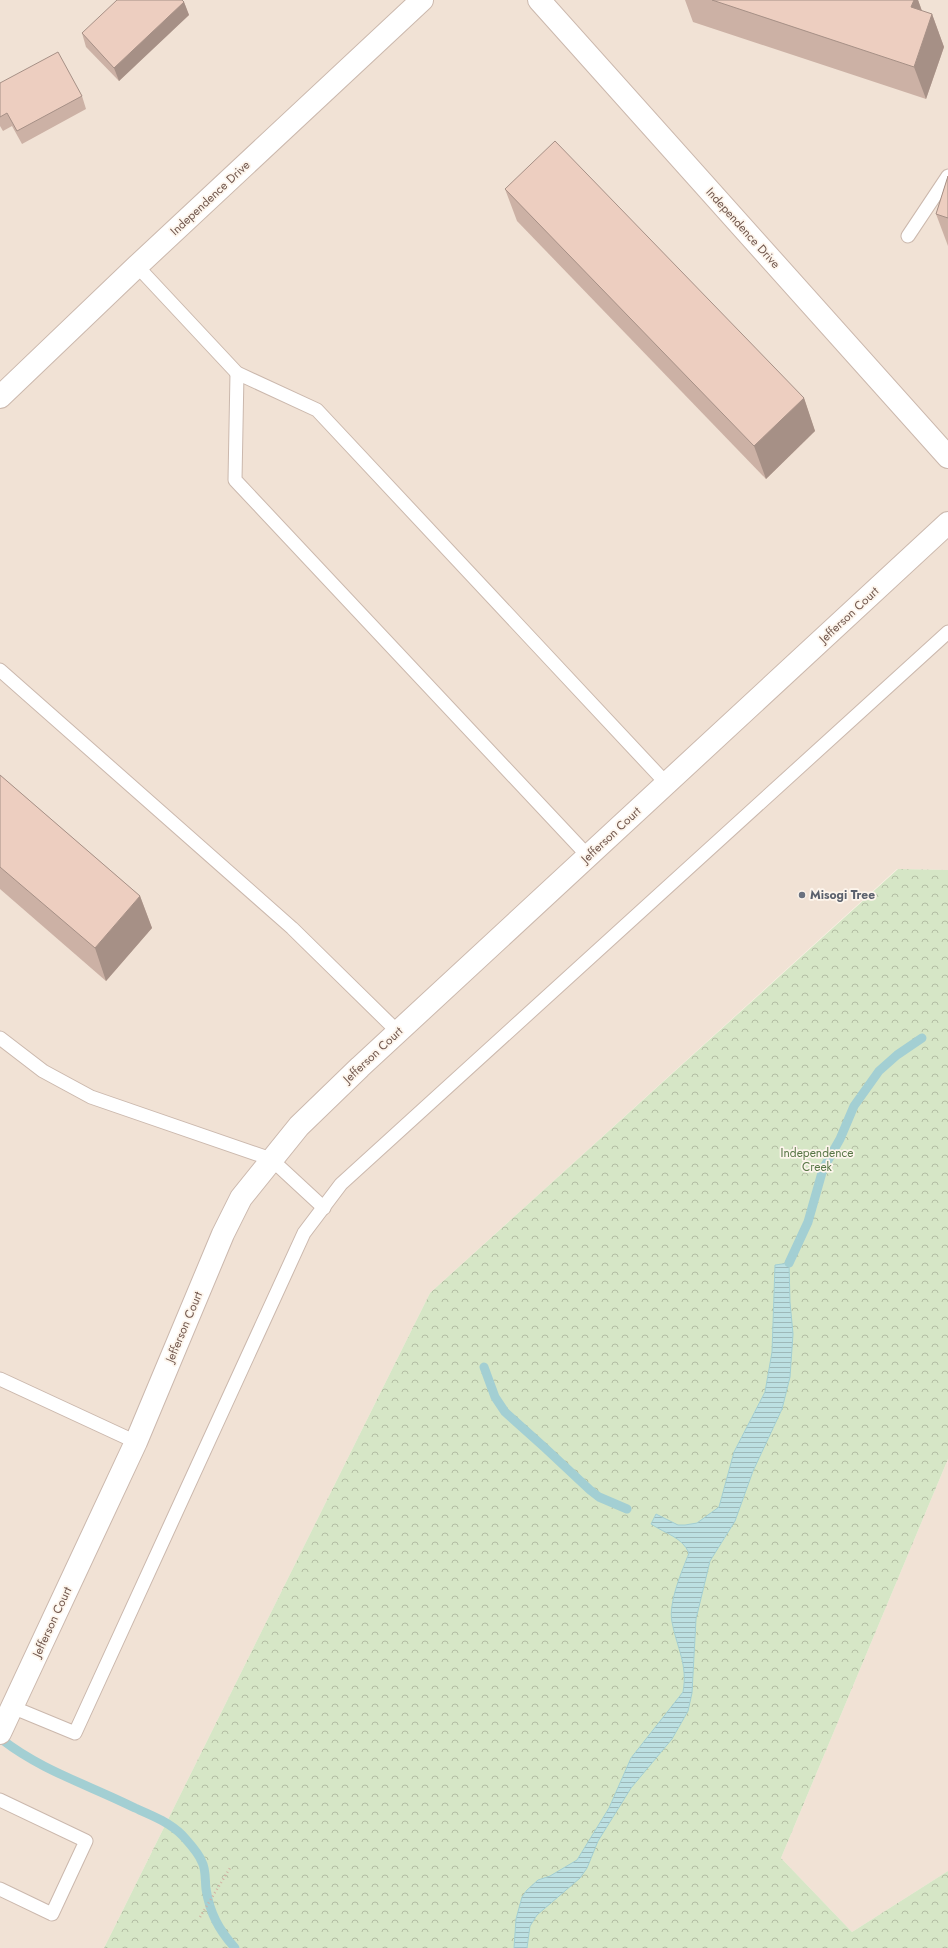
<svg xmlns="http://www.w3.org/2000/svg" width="948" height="1948" font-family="Jost,sans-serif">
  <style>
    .residential { fill: #f1e2d5 }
    .forest { fill: url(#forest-crowns) }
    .water { fill: url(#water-rules); stroke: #a3cfd3 }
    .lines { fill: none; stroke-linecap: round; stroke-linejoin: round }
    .stream { stroke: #a3cfd3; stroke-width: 9 }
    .service-casing { stroke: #cbb8ad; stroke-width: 15 }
    .minor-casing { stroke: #cbb8ad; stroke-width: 24 }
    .path { stroke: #d2b1a3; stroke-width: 2.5; stroke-dasharray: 1 3; stroke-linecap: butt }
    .service { stroke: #fff; stroke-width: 13 }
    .minor { stroke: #fff; stroke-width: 22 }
    .wall { fill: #ccb1a5 }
    .shaded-wall { fill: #a69086 }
    .building { fill: #edcec0; stroke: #a69086 }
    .worship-dot { fill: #6b7280; stroke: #fdf5ec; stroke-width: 1.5 }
    .labels { text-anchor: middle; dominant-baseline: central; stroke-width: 3.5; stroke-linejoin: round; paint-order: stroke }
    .street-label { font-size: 12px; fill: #71574d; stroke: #fdf5ec }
    .worship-label { font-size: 12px; font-weight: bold; fill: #5b616d; stroke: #fdf5ec; text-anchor: start }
    .park-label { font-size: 12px; fill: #587646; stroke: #fdf5ec }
  </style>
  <defs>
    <pattern id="forest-crowns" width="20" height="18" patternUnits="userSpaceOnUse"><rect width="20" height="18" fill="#d6e6c6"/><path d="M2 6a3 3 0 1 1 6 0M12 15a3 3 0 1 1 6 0" fill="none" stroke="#b2bda3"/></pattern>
    <pattern id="water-rules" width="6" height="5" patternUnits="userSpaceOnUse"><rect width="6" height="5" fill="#bce0e2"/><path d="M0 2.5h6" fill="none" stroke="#9db8b9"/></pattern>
  </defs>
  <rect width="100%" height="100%" fill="#faf1e6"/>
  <!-- residential -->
  <g class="residential">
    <polygon points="0,0 948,0 948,870 897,869 430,1293 104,1948 0,1948"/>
    <polygon points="948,1459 948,1871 852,1932 781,1858"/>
  </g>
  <!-- forest -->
  <polygon class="forest" points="898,869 948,870 948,1459 781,1858 852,1932 948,1871 948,1948 104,1948 430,1293"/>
  <!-- water -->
  <path class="water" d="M789 1263 790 1302 793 1334 790 1377 782 1409 753 1471 735 1521 710 1561 696 1619 692 1693 688 1711 672 1739 631 1788 598 1841 587 1868 580 1878 537 1915 530 1926 527 1948H514L516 1919 522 1897 527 1890 538 1880 550 1876 577 1860 609 1808 631 1758 683 1692C688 1665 677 1648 672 1622 668 1603 682 1571 689 1553 682 1537 666 1534 651 1524L656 1514 678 1525H685L697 1523 719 1507 734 1452 765 1392 772 1352 775 1265Z"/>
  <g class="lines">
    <!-- stream -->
    <g class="stream">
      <polyline points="789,1263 808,1222 823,1169 840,1139 854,1106 879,1071 897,1055 922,1038"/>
      <polyline points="484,1367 495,1397 505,1412 544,1447 590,1490 599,1497 627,1509"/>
      <path d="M0 1738C40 1770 89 1785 135 1808 151 1815 169 1822 182 1835 189 1843 198 1852 202 1862 206 1869 205 1881 206 1889 210 1914 219 1930 235 1948"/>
    </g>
    <!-- service casing -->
    <g class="service-casing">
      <g id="service">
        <polyline points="908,236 948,176"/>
        <polyline points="137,266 237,373 317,410 666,783"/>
        <polyline points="237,373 235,480 588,856"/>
        <polyline points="0,670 292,928 398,1032"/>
        <polyline points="0,1038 43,1071 91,1097 271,1159 324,1208"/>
        <polyline points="0,1379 136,1442"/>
        <polyline points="12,1707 75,1733 304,1233 341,1184 948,632"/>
        <polyline points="0,1800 86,1841 52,1914 0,1889"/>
      </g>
    </g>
    <!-- minor casing -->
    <g class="minor-casing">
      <g id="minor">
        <polyline points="539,0 948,457"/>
        <polyline points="0,397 137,266 422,0"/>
        <polyline points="0,1733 136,1442 223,1234 241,1198 299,1126 360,1067 948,523"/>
      </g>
    </g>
    <!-- path -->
    <polyline class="path" points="200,1917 230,1868"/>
    <!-- service -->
    <use href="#service" class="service"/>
    <!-- minor -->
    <use href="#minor" class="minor"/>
  </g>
  <!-- wall -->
  <g class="wall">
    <polygon points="685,0 918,0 922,11 932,14 944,47 926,99 693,22"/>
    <polygon points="184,2 189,15 119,81 86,47 82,33"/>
    <polygon points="0,83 82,96 86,109 22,144 12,126 3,131 0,126"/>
    <polygon points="948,176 948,246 936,214"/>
    <polygon points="505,189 804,398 815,431 766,479 517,221"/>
    <polygon points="0,775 140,896 152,928 106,981 0,889"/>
  </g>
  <!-- shaded-wall -->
  <g class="shaded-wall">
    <polygon points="914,0 918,0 927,25 911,7"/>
    <polygon points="184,2 189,15 119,81 114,68"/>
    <polygon points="932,14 944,47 926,99 914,67"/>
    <polygon points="804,398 815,431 766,479 754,446"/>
    <polygon points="140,896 152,928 106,981 95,948"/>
  </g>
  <!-- building -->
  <g class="building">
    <polygon points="117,0 182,0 184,2 114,68 82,33"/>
    <polygon points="712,0 914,0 911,7 932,14 914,67"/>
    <polygon points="58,52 82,96 17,131 7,113 0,117 0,83"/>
    <polygon points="555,141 804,398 754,446 505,189"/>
    <polygon points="948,176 948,218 936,214"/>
    <polygon points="0,775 140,896 95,948 0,867"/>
  </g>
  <!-- markers -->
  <circle class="worship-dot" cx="802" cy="895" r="4"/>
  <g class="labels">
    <!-- street labels -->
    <g class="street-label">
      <text transform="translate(210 198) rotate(-43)">Independence Drive</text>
      <text transform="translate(743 228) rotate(48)">Independence Drive</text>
      <text transform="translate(849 615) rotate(-43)">Jefferson Court</text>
      <text transform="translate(611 835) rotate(-43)">Jefferson Court</text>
      <text transform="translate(373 1055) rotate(-43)">Jefferson Court</text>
      <text transform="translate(184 1327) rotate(-67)">Jefferson Court</text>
      <text transform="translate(52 1622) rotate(-65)">Jefferson Court</text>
    </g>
    <!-- worship labels -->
    <g class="worship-label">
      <text x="810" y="895">Misogi Tree</text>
    </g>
    <!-- park labels -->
    <g class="park-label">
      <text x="817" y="1153">Independence<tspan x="817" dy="14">Creek</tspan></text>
    </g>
  </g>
</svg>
